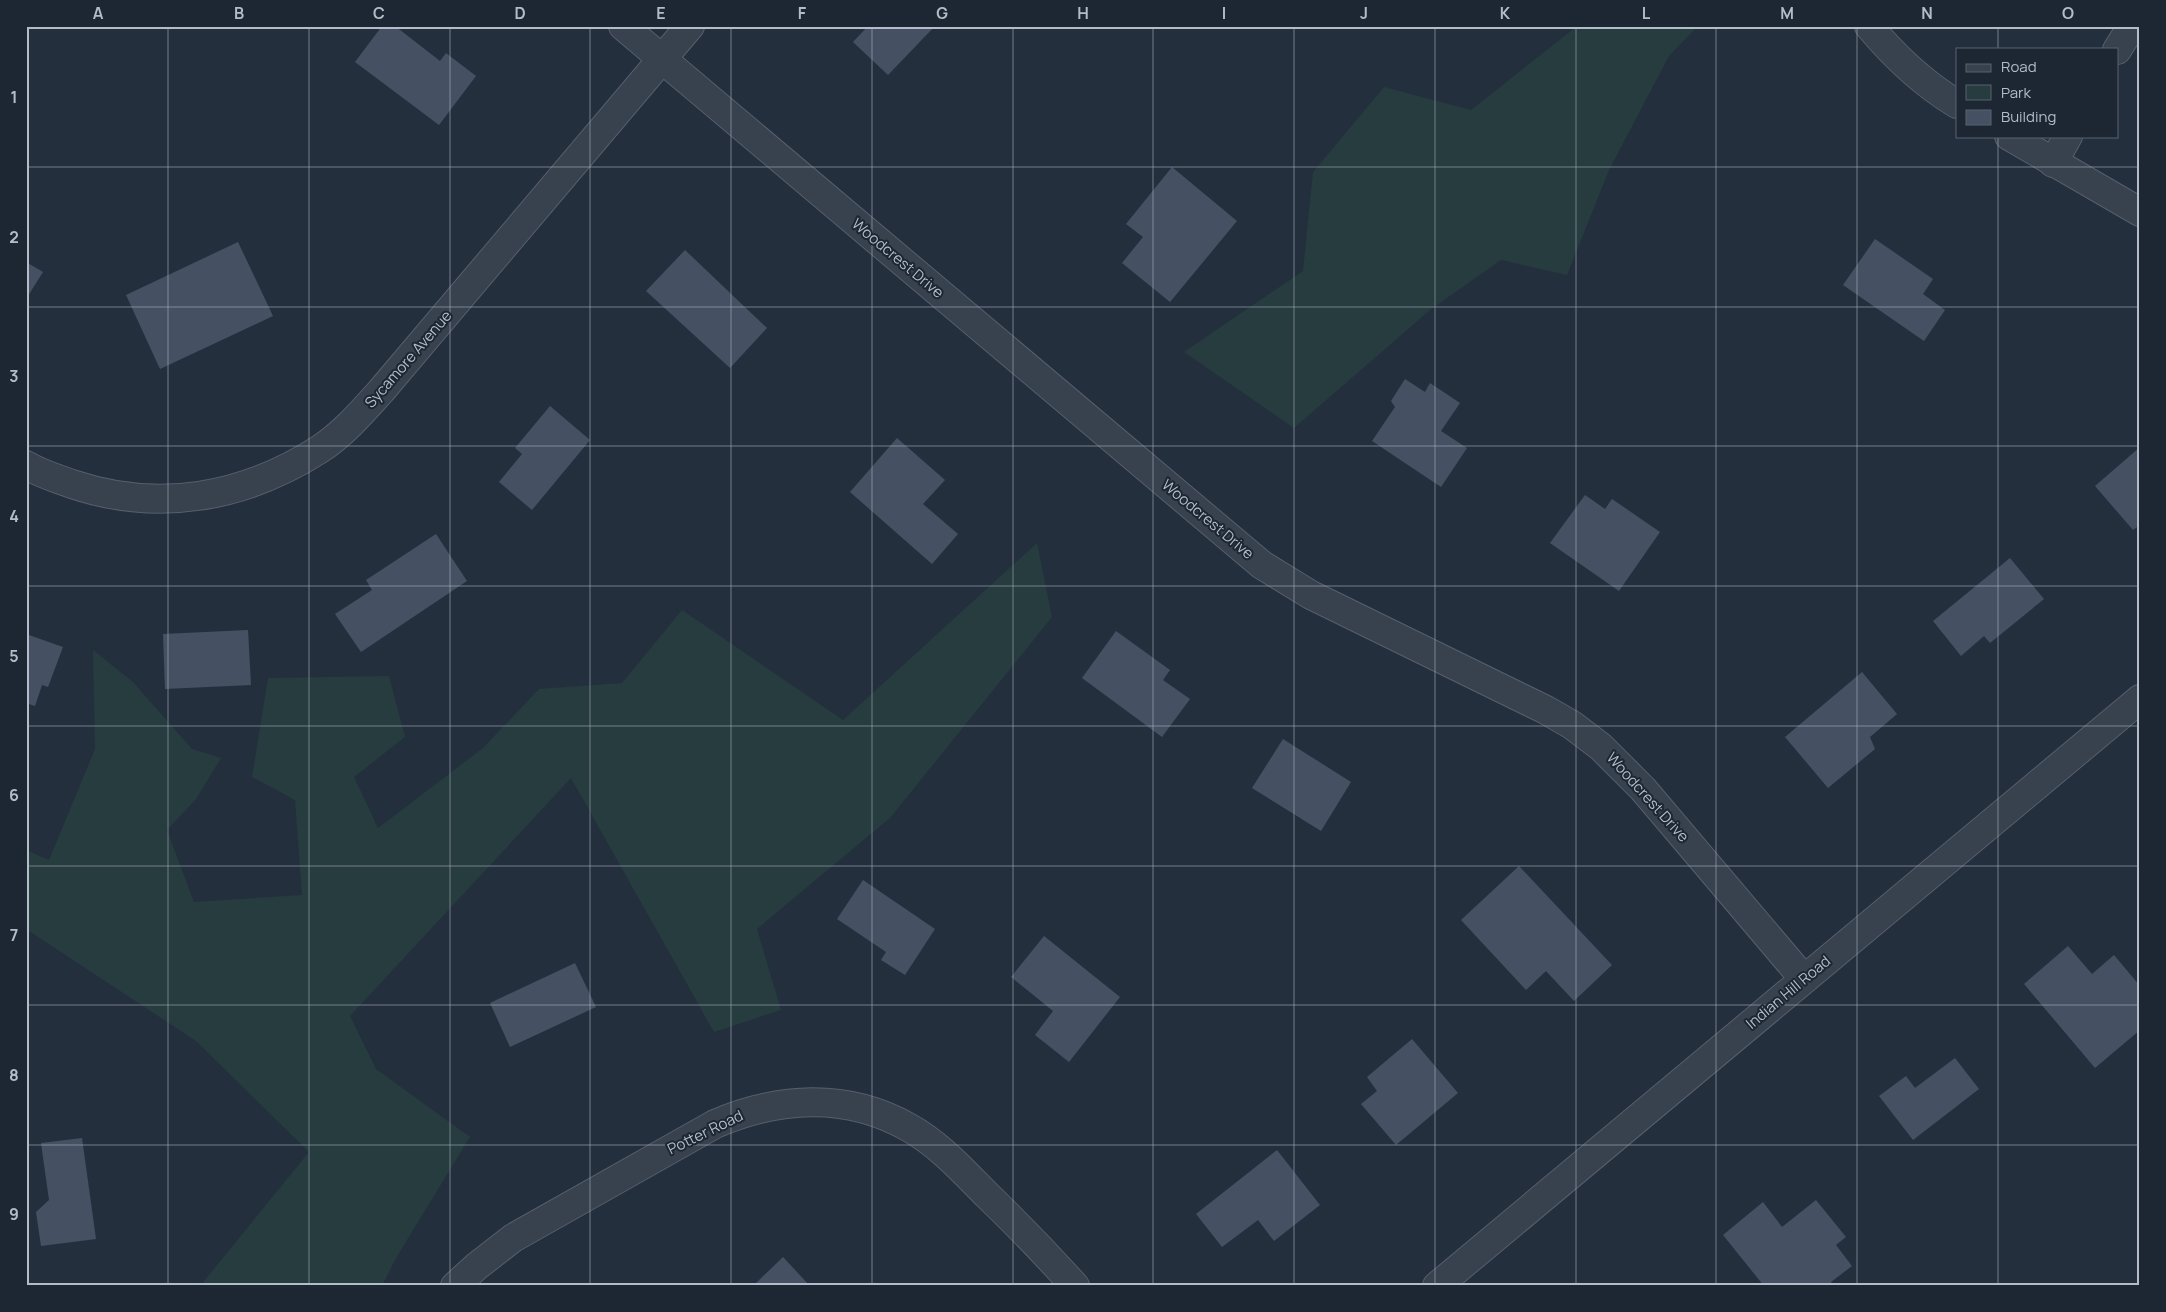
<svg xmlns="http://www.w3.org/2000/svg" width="2166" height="1312" font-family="Manrope,sans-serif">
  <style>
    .green { fill: #263c3f }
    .building { fill: #455162 }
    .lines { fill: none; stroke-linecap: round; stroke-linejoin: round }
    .minor-casing { stroke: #565f6c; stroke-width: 30 }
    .minor { stroke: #38414e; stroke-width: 28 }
    .grid { fill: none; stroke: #b4bcc9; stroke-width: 1; stroke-opacity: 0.55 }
    .labels { text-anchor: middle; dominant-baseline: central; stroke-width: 4; stroke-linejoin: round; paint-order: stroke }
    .street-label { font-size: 15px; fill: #b4bcc9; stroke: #1d2633 }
    .neatline { fill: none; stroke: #b4bcc9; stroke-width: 2 }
    .grid-label { font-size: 16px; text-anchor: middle; font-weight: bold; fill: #b4bcc9 }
  </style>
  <rect width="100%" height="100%" fill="#242f3e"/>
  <!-- green -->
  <g class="green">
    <polygon points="1577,26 1698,26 1669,56 1609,170 1567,275 1501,260 1430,310 1294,428 1184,352 1303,271 1313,172 1384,87 1471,110"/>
    <polygon points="1037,543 1052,617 890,818 757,929 781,1010 714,1032 571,778 350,1016 376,1069 470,1137 396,1258 382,1286 200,1286 309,1152 196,1041 26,929 26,850 49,860 95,749 93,650 133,682 192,749 221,758 196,799 167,830 194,902 302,895 295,800 252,777 268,678 389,676 405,737 354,777 378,828 483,748 539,689 622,683 682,610 843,720"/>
  </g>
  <!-- building -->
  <g class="building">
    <polygon points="382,26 395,26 440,61 446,53 476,76 439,125 355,62"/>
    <polygon points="868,26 935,26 888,75 853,42"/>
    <polygon points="1172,167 1237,221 1170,302 1122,263 1143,237 1126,224"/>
    <polygon points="1875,239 1933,279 1923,294 1945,310 1924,341 1843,285"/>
    <polygon points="238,242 273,316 160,369 126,295"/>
    <polygon points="685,250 767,328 730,368 646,291"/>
    <polygon points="26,262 43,272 26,299"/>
    <polygon points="1405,379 1425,392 1430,383 1460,403 1441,431 1467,448 1441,487 1372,441 1395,407 1391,401"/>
    <polygon points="550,406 590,440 532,510 499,482 522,454 515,448"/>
    <polygon points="897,438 945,480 923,504 958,534 932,564 850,492"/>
    <polygon points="2140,447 2140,525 2133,530 2095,486"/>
    <polygon points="1585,495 1605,509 1612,499 1660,532 1619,591 1550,543"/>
    <polygon points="436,534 467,581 361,652 335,614 372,590 366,580"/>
    <polygon points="2010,558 2044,599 1990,643 1984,636 1961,656 1933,621"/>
    <polygon points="248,630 251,685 165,689 163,634"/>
    <polygon points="1116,631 1170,670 1163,680 1190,699 1162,737 1082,678"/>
    <polygon points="26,634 63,647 48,687 42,685 35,706 26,703"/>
    <polygon points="1862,672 1897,714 1870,737 1875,749 1828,788 1785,737"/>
    <polygon points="1283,739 1351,782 1321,831 1252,788"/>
    <polygon points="1519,866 1612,965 1574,1001 1546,971 1526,990 1461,920"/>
    <polygon points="863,880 935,929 905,975 881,960 886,952 837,919"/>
    <polygon points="1044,936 1120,997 1069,1062 1035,1035 1053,1011 1011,977"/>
    <polygon points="2068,946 2092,974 2114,955 2140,986 2140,1030 2095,1068 2024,984"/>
    <polygon points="575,963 596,1007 510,1047 490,1003"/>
    <polygon points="1412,1039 1458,1093 1396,1145 1361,1104 1377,1091 1367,1077"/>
    <polygon points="1955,1058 1979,1089 1913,1140 1879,1096 1906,1076 1915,1088"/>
    <polygon points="82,1138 96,1239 41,1246 36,1212 49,1200 41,1143"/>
    <polygon points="1277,1150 1320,1205 1274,1241 1258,1220 1222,1247 1196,1214"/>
    <polygon points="1816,1200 1846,1237 1836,1245 1852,1266 1831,1282 1834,1286 1764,1286 1723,1235 1763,1202 1782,1227"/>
    <polygon points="783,1257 810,1286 753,1286"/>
  </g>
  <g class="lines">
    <!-- minor casing -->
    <g class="minor-casing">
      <g id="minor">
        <polyline points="623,26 1262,565 1311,595 1546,710 1572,725 1601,747 1643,789 1804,979"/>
        <path d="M1869 26C1894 56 1924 84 1957 104"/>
        <polyline points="2117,50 2132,26"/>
        <polyline points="2009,136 2140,212"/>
        <polyline points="2053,163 2068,136"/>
        <path d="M26 465C41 474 56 478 72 484 158 513 244 498 320 449 344 433 362 412 381 391L690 26"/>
        <path d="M455 1286 477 1266 513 1238 715 1124C778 1097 846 1092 908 1127 939 1144 963 1171 988 1196 1018 1225 1047 1255 1075 1286"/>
        <polyline points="1437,1286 2140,699"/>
      </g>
    </g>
    <!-- minor -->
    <use href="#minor" class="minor"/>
  </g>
  <!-- grid -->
  <path class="grid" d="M168 26V1286M309 26V1286M450 26V1286M590 26V1286M731 26V1286M872 26V1286M1013 26V1286M1153 26V1286M1294 26V1286M1435 26V1286M1576 26V1286M1716 26V1286M1857 26V1286M1998 26V49M1998 136V1286M26 167H2140M26 307H2140M26 446H2140M26 586H2140M26 726H2140M26 866H2140M26 1005H2140M26 1145H2140"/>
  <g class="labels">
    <!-- street labels -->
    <g class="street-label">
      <text transform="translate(898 258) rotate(40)">Woodcrest Drive</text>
      <text transform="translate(408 359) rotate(-49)">Sycamore Avenue</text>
      <text transform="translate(1208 519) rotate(40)">Woodcrest Drive</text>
      <text transform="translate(1648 797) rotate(48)">Woodcrest Drive</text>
      <text transform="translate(1788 992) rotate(-40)">Indian Hill Road</text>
      <text transform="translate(705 1132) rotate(-26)">Potter Road</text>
    </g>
  </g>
  <!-- border -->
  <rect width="2166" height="1312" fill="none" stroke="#1d2633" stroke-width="55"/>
  <!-- legend -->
  <rect x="1956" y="48" width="162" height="90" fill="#1d2633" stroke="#59626f"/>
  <rect x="1966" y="64" width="25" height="8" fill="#38414e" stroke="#59626f"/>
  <text x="2001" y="72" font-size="15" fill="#b4bcc9">Road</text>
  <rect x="1966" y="85" width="25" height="15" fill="#263c3f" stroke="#59626f"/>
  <text x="2001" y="98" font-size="15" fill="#b4bcc9">Park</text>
  <rect x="1966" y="110" width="25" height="15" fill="#455162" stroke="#59626f"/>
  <text x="2001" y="122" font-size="15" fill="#b4bcc9">Building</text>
  <rect x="28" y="28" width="2110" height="1256" class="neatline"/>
  <g class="grid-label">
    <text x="98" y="19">A</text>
    <text x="239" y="19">B</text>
    <text x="379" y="19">C</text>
    <text x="520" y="19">D</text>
    <text x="661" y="19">E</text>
    <text x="802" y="19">F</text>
    <text x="942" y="19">G</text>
    <text x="1083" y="19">H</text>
    <text x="1224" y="19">I</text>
    <text x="1364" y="19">J</text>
    <text x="1505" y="19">K</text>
    <text x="1646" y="19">L</text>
    <text x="1787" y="19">M</text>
    <text x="1927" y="19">N</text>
    <text x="2068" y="19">O</text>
    <text x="14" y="103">1</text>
    <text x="14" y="243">2</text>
    <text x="14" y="382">3</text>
    <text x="14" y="522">4</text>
    <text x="14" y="662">5</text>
    <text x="14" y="801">6</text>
    <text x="14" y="941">7</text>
    <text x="14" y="1081">8</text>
    <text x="14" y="1220">9</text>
  </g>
</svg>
